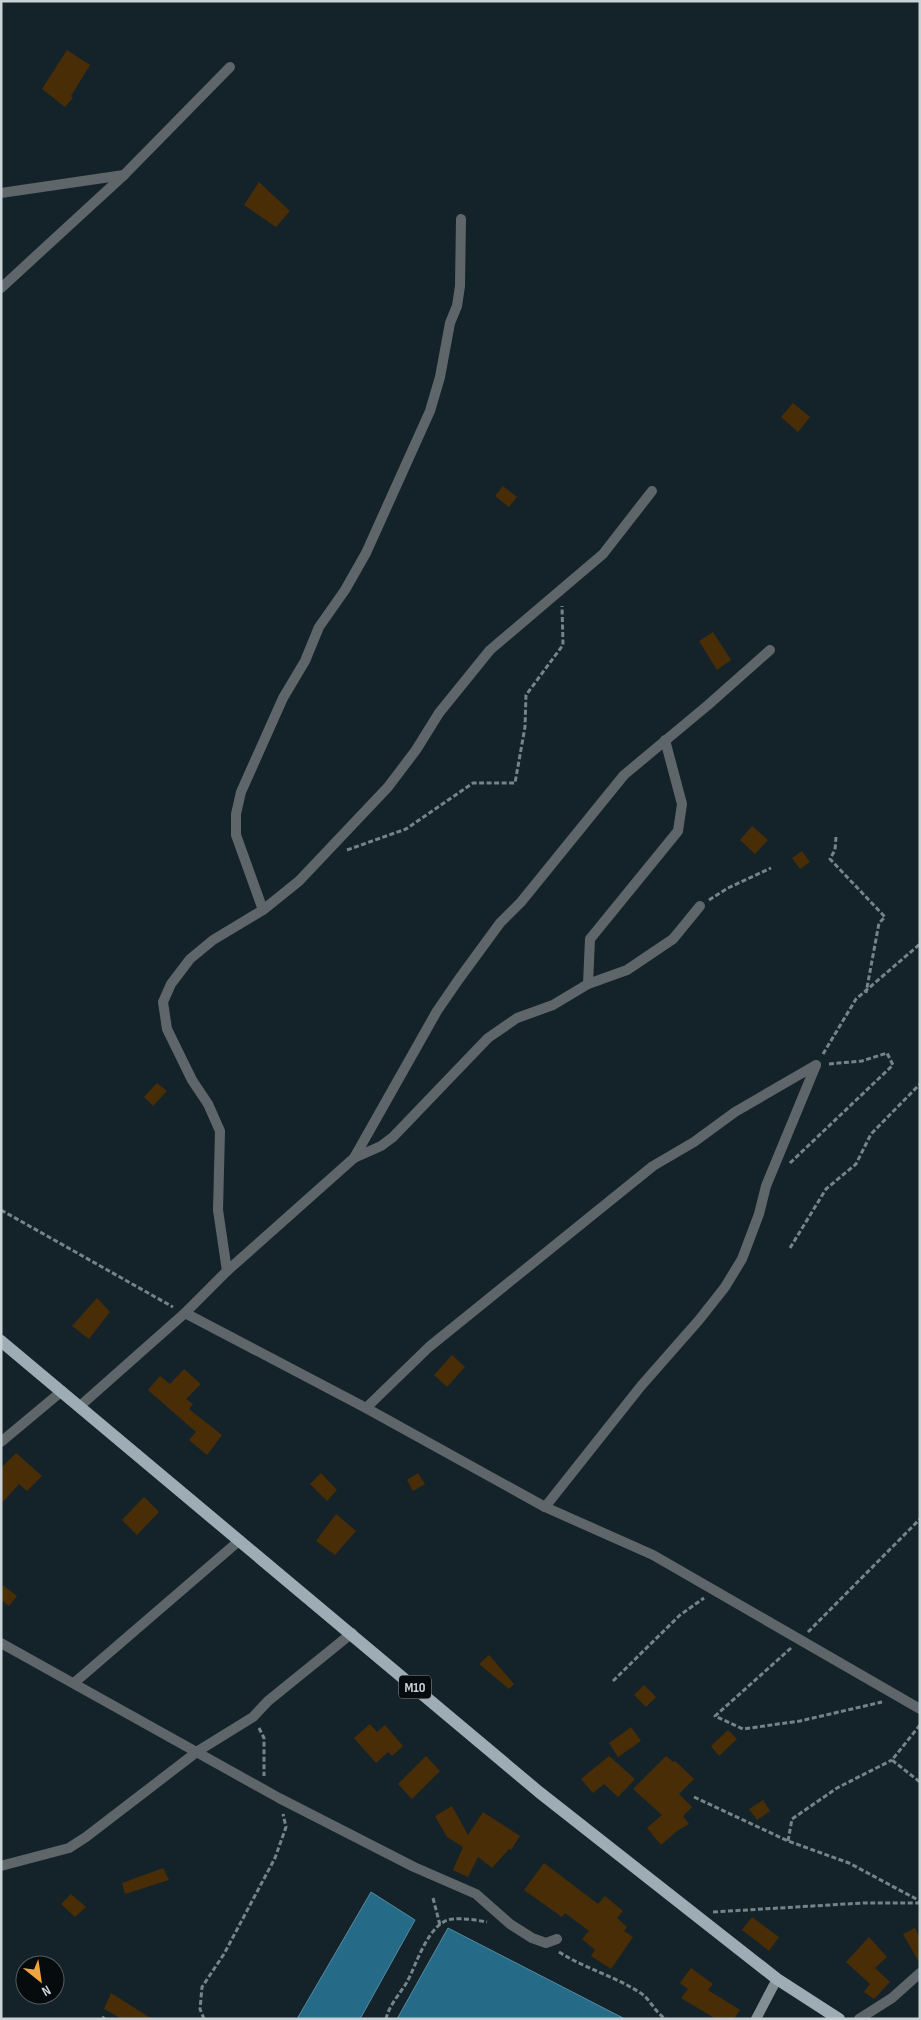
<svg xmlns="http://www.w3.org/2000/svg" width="921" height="2020" font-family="'Sofia Sans Condensed',sans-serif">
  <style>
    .water { fill: #256b88; stroke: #568aa0 }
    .building { fill: #492d06 }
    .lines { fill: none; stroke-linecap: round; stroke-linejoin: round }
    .path { stroke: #768388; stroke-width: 3; stroke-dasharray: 5 2.5; stroke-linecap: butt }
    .street { stroke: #5f666a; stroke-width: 10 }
    .secondary { stroke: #828e94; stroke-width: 10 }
    .primary { stroke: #9eadb5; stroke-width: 12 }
    .labels { text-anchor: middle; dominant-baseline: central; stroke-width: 5; stroke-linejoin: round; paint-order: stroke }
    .shield { fill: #060b0e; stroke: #8e979b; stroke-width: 1 }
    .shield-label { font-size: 14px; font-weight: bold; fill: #c9d3d7 }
  </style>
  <rect width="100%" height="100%" fill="#14232a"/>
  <!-- water -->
  <g class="water">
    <polygon points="371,1892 415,1920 360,2019 297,2019"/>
    <polygon points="448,1928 625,2019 397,2019"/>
  </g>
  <!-- building -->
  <g class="building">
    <polygon points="67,50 90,65 71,96 73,98 65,107 42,89"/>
    <polygon points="259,182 290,211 276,227 244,205"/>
    <polygon points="793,403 810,417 798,432 781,417"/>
    <polygon points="503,486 517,497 509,507 495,496"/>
    <polygon points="713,632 731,660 717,670 699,641"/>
    <polygon points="752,826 768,840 755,854 740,840"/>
    <polygon points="802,851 810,862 800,869 792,858"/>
    <polygon points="157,1083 167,1091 153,1106 144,1097"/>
    <polygon points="97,1298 110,1312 89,1339 72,1326"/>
    <polygon points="452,1355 465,1367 447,1387 434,1375"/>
    <polygon points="184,1369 201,1384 186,1399 193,1404 189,1409 222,1435 207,1455 189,1440 196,1432 148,1390 160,1376 170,1384"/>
    <polygon points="16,1453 42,1476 27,1491 19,1484 1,1504 1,1468"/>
    <polygon points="321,1473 337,1490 327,1501 310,1484"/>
    <polygon points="418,1473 425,1484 413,1491 407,1480"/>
    <polygon points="144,1497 159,1512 137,1535 122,1520"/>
    <polygon points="336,1514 356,1531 335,1555 316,1541"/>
    <polygon points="1,1584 17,1596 9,1606 1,1600"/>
    <polygon points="489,1655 514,1684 509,1689 479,1664"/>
    <polygon points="644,1685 656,1697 646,1707 634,1695"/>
    <polygon points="370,1724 377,1732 385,1725 403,1746 392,1756 388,1752 376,1763 354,1738"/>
    <polygon points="631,1727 641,1741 618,1757 609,1743"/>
    <polygon points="728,1730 737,1739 719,1756 711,1746"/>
    <polygon points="426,1756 440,1771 412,1799 398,1784"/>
    <polygon points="609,1756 635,1779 618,1797 604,1784 593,1793 581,1779"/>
    <polygon points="666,1756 673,1762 675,1761 694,1779 679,1794 692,1807 683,1816 689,1824 677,1831 661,1845 647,1828 662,1815 633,1789"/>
    <polygon points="763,1800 770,1811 757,1820 749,1809"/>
    <polygon points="452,1806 468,1835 483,1812 520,1836 511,1850 509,1849 492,1868 478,1857 468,1877 453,1870 463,1847 447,1837 435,1816"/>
    <polygon points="544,1863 598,1904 605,1896 623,1911 617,1918 627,1927 624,1931 633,1937 611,1969 591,1956 595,1950 582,1939 589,1931 565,1913 562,1917 524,1890"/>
    <polygon points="163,1868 169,1880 125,1894 122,1883"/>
    <polygon points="71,1894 86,1907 75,1917 61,1904"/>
    <polygon points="752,1917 779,1937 769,1951 742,1930"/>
    <polygon points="915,1928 920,1938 920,1964 903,1934"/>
    <polygon points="869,1937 887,1957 875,1968 890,1982 874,1999 864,1992 870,1984 846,1962"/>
    <polygon points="691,1968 713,1984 708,1990 740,2010 734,2019 716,2019 681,1998 688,1989 680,1983"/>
    <polygon points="111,1993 152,2019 122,2019 104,2009"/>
  </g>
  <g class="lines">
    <!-- path -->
    <g class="path">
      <polyline points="836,837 835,850 830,859 885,917 879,923 866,993"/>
      <polyline points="347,850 406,829 473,783 515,783 525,727 526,695 563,645 562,606"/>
      <polyline points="709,900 728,888 771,868"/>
      <polyline points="823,1054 856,999 920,944"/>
      <polyline points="790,1163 893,1065 887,1053 862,1061 828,1064"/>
      <polyline points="1,1210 173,1307"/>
      <polyline points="790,1248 826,1189 856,1164 871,1134 920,1084"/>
      <polyline points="808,1632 920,1519"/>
      <polyline points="791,1648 715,1716 743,1729 800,1721 882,1702"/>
      <polyline points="613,1681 680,1615 704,1598"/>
      <polyline points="920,1725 892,1760 920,1782"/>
      <polyline points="259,1728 264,1738 264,1776"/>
      <polyline points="694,1797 788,1841 849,1863 920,1901"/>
      <polyline points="788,1841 792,1819 837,1788 892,1760"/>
      <polyline points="433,1898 440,1925"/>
      <polyline points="713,1912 863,1903 920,1903"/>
      <path d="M559 1952C586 1969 614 1976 639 1992 651 1999 654 2012 666 2019"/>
      <polyline points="102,2017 105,2019"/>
      <polyline points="204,2019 200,2009 202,1987 224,1954 275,1858 286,1827 283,1814"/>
      <path d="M386 2019C389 2005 400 1994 407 1982 416 1966 429 1920 453 1919 463 1918 476 1920 487 1922"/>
    </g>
    <!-- street -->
    <g class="street">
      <polyline points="1,193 124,175"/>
      <polyline points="1,288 124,175 230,67"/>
      <polyline points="263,910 299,881 388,787 416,750 439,713 490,650 603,554 652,491"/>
      <polyline points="588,984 590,939 678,831 682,804 665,740"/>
      <polyline points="354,1158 381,1146 393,1137 488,1038 517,1018 553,1005 588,984 627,970 673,939 700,906"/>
      <polyline points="227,1271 218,1210 220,1131 208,1104 192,1080 167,1029 163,1002 171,984 190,959 213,940 263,910 236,835 236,814 241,792 283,698 305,661 319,627 345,590 366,553 430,411 440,377 450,323 457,306 460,286 461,219"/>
      <polyline points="185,1313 227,1271 354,1158 437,1011 459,979 500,923 521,902 624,775 708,705 770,650"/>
      <polyline points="80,1406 185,1313 366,1408 545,1507 653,1555 920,1709"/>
      <polyline points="366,1408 429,1347 653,1166 694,1142 735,1112 816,1065"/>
      <polyline points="1,1442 62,1391"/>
      <polyline points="545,1507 641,1386 699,1320 725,1287 742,1259 759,1214 766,1186 816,1065"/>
      <polyline points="1,1643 279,1798 414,1867 476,1894 510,1924 532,1938 546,1943 557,1939"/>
      <polyline points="74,1683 240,1540"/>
      <polyline points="1,1866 69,1848 86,1837 198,1751 253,1717 268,1701 352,1633"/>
      <polyline points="859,2019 892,1998 920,1973"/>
    </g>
    <!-- secondary -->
    <polyline class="secondary" points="756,2019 777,1979"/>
    <!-- primary -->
    <polyline class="primary" points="1,1341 539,1792 777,1979 839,2019"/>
  </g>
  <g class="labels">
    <!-- shield labels -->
    <rect class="shield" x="399" y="1675.5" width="32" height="23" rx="4"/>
    <g class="shield-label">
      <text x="415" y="1687">M10</text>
    </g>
  </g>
  <!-- border -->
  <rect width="921" height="2020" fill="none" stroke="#c9d3d7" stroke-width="5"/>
  <!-- north arrow -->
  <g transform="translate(40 1980) rotate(150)"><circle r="24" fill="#060b0e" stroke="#545b5e"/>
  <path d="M0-4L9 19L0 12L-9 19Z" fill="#f1a540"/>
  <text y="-8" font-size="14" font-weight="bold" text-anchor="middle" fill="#c9d3d7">N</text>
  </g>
</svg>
